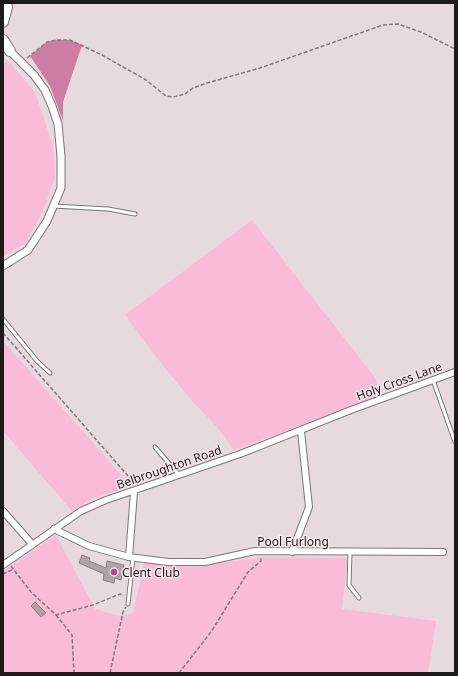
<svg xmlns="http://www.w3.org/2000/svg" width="458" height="676" font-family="'Noto Sans',sans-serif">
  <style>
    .green { fill: #fabbd6 }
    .forest { fill: #cc7da1 }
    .building { fill: #afa3a8; stroke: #8c8084 }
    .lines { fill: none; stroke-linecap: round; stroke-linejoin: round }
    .service-casing { stroke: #807479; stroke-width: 5 }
    .minor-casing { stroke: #807479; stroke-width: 8 }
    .tertiary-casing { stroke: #807479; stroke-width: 9 }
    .trunk-casing { stroke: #807479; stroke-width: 12 }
    .path { stroke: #81787c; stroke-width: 1.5; stroke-dasharray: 4 2; stroke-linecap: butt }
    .service { stroke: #fff; stroke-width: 3 }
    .minor { stroke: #fff; stroke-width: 6 }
    .tertiary { stroke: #fff; stroke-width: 7 }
    .trunk { stroke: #fff; stroke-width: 10 }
    .poi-dot { fill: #c33f84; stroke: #f5e7ec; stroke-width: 1.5 }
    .labels { text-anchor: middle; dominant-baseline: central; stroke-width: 3; stroke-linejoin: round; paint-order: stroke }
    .street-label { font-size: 12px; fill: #1e191b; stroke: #f5e7ec }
    .poi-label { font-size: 12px; fill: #1e191b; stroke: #f5e7ec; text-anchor: start }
  </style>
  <rect width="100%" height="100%" fill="#e7dadf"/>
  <!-- green -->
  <g class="green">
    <polygon points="8,61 35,92 53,146 55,177 44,209 25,244 3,256 3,65"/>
    <path d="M252 220 376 379 380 397 233 450C223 430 203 414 188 396 166 370 145 343 125 315Z"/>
    <polygon points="3,341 131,486 94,498 72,511 3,431"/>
    <polygon points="56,535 95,609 120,616 133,613 144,563 189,567 263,557 348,558 342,609 436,621 428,673 3,673 3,571"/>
  </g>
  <!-- forest -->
  <polygon class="forest" points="57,40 70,40 82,45 63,102 63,121 50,86 30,56 47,42"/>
  <!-- building -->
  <g class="building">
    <polygon points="82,555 90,558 89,561 106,568 107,561 124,565 121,580 115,578 114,583 103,580 104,574 79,563"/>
    <polygon points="35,602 46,613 41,617 31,606"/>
  </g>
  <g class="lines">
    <!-- service casing -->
    <g class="service-casing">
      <g id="service">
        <polyline points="53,206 108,209 135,214"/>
        <polyline points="3,319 37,361 50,373"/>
        <polyline points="433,380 455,442"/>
        <polyline points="155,447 179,475"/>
        <polyline points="350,552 349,585 359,598"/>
        <polyline points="128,604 133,558"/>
      </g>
    </g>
    <!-- minor casing -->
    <g class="minor-casing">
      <g id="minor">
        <polyline points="3,511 32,544"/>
        <polyline points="54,529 89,546 129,557 168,562 205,562 255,551 443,552"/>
        <polyline points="292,552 309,507 301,431"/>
        <polyline points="129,557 134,492"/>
        <polyline points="3,565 81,511 106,500 240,454 351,410 455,372"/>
      </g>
    </g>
    <!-- tertiary casing -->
    <g class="tertiary-casing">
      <polyline id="tertiary" points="3,266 28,250 47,221 61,188 61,156 58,124 52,106 45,90 34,75 10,51"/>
    </g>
    <!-- trunk casing -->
    <g class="trunk-casing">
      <g id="trunk">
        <polyline points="3,22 7,7"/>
        <polyline points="3,40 10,51"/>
      </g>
    </g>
    <!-- path -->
    <g class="path">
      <polyline points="27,58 47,42 57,40 70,40 102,55 146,80 166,96 173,97 185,94 193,88 207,83 260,68 383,25 398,24 421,32 455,49"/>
      <polyline points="3,333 135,484"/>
      <polyline points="11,566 31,592 56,615 93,605 120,594 124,595"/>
      <polyline points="3,574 14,569"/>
      <polyline points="56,615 72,635 74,673"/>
      <polyline points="110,673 123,612 126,607"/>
      <polyline points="179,673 211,632 248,572 261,561 261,557"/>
    </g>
    <!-- service -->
    <use href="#service" class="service"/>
    <!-- minor -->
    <use href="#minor" class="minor"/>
    <!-- tertiary -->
    <use href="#tertiary" class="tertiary"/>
    <!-- trunk -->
    <use href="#trunk" class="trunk"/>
  </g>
  <!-- markers -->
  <circle class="poi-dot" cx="114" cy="572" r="4"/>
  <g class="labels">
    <!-- street labels -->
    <g class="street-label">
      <text transform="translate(399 381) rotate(-20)">Holy Cross Lane</text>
      <text transform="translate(169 467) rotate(-19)">Belbroughton Road</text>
      <text x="293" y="541">Pool Furlong</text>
    </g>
    <!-- poi labels -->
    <g class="poi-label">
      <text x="122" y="572">Clent Club</text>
    </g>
  </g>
  <!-- border -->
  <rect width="458" height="676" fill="none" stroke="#1e191b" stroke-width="8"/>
</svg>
